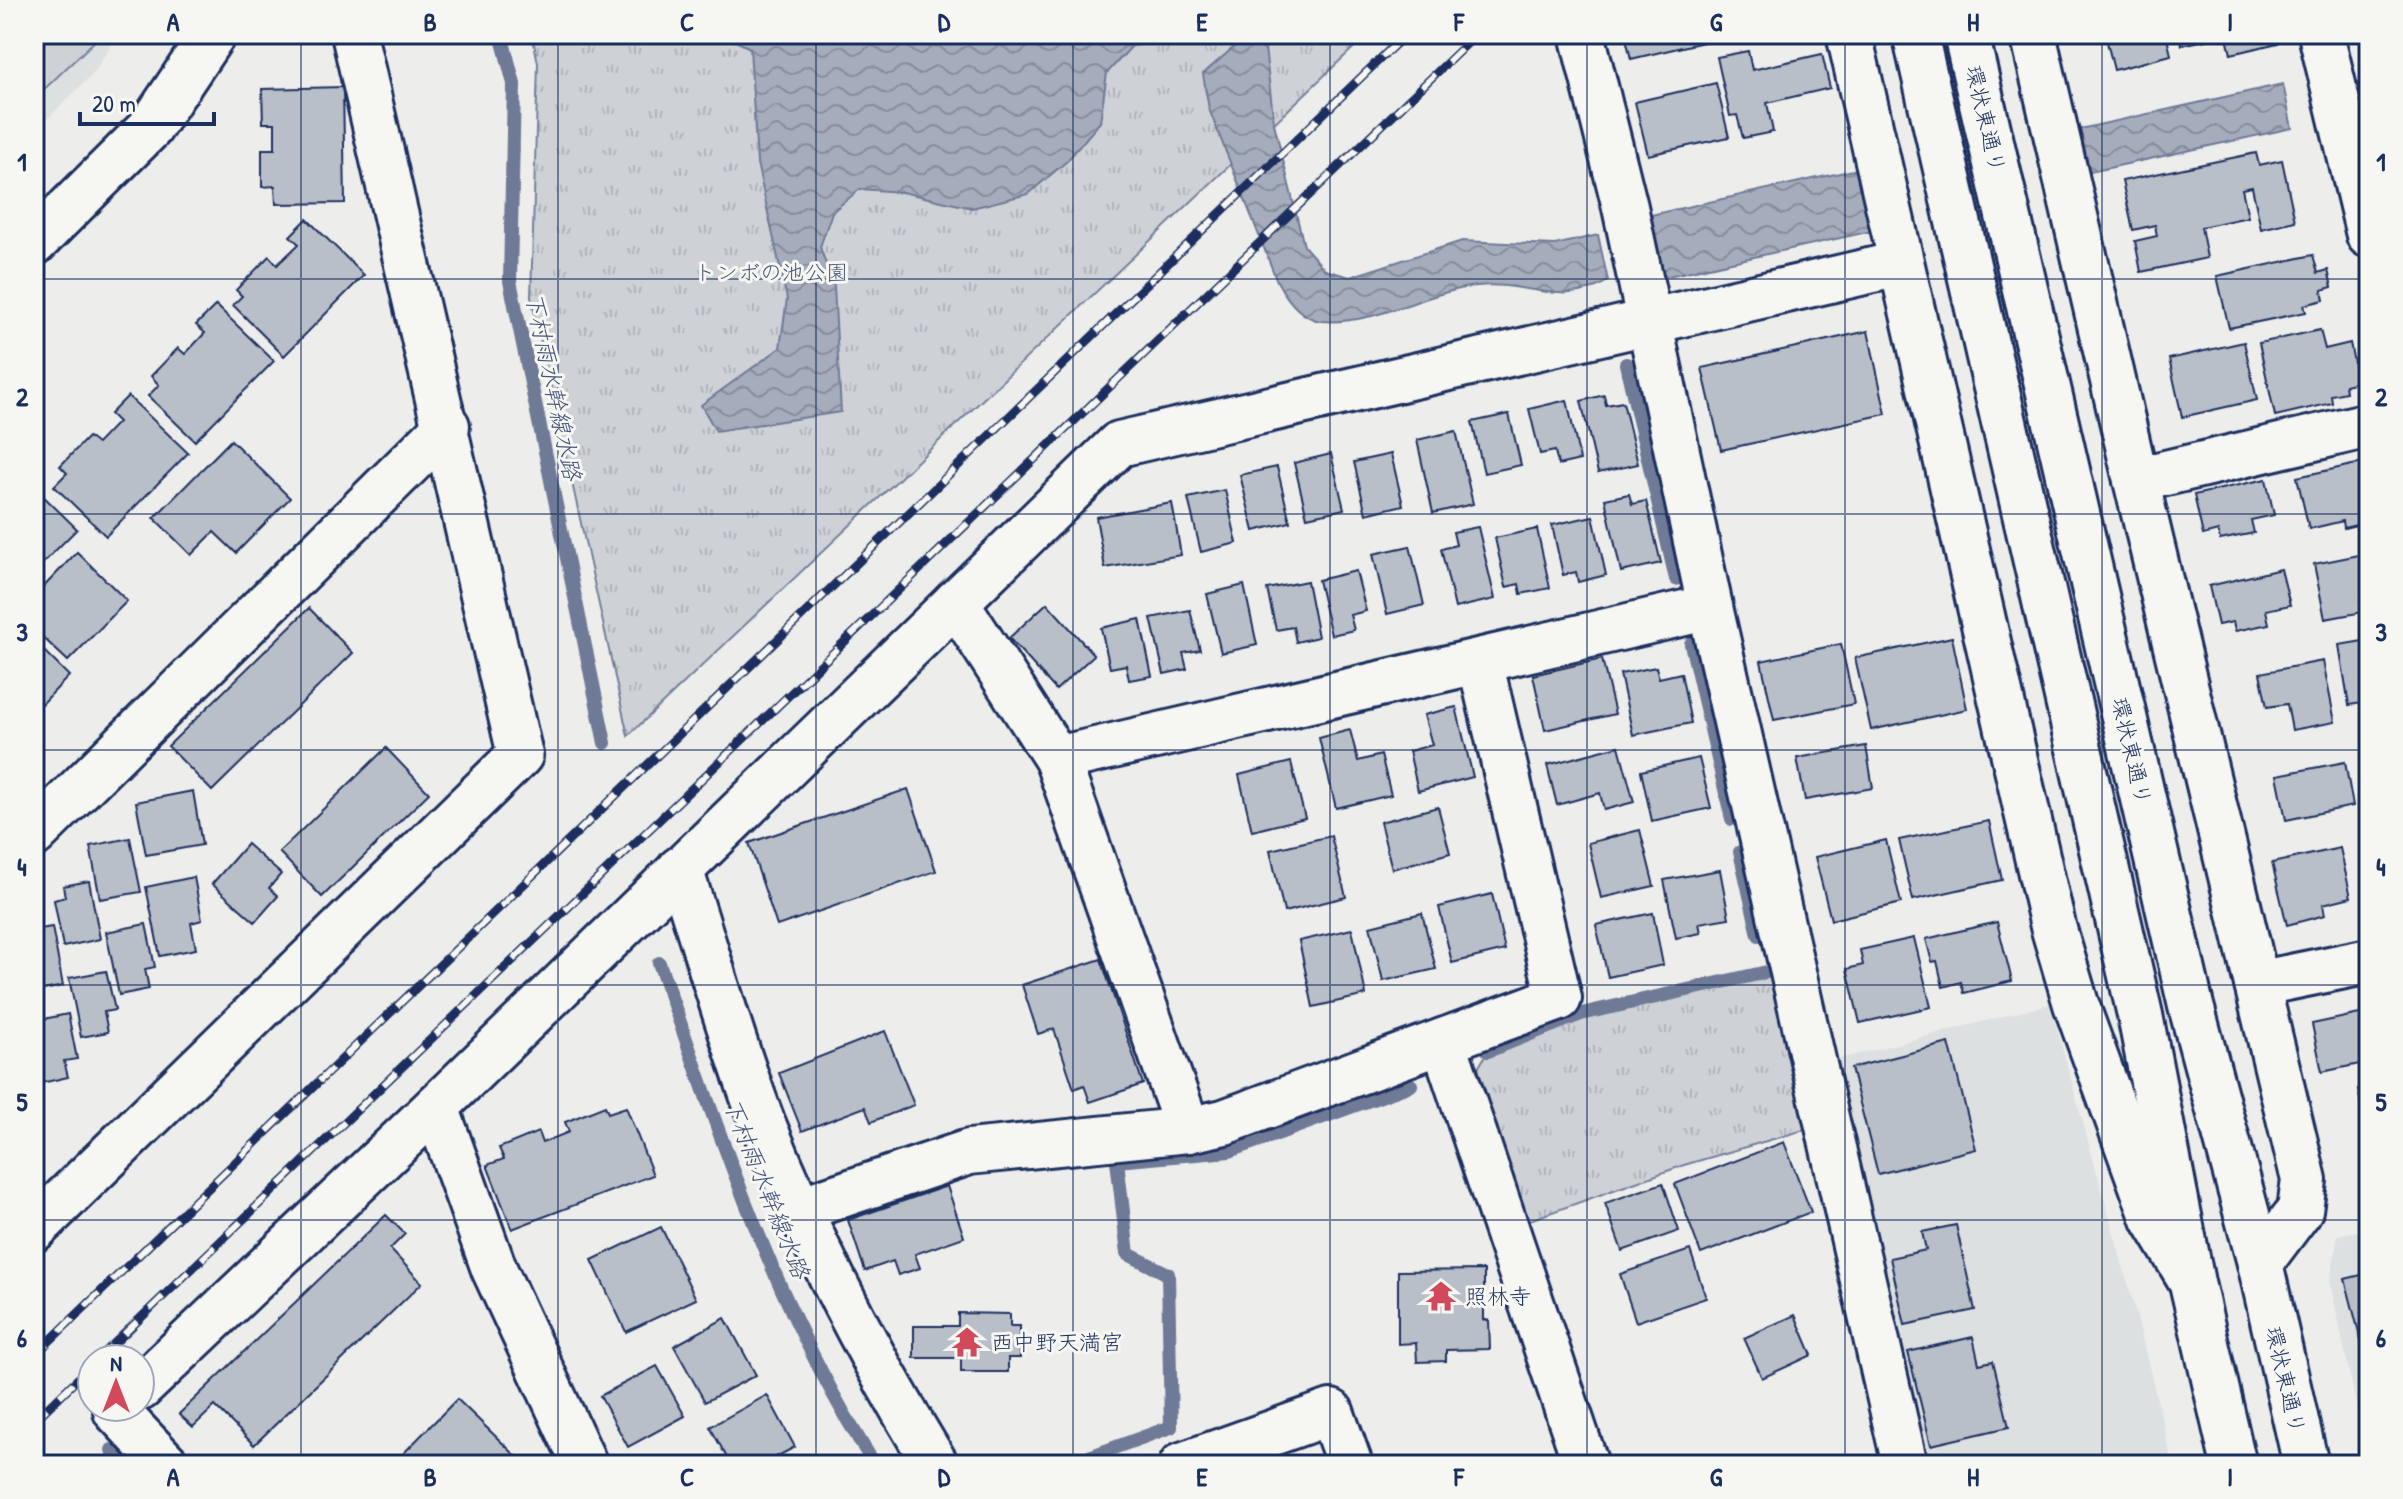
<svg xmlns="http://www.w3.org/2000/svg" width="2403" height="1499" font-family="'Patrick Hand','Klee One',sans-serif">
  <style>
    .built { fill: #dde0e1 }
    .green { fill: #ced2d7; stroke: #74809a; stroke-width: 2 }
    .park { fill: url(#park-tufts); stroke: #74809a; stroke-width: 2 }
    .water { fill: url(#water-waves); stroke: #6e7a96; stroke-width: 2 }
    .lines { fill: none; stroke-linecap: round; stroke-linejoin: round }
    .stream { stroke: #6e7a96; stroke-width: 14 }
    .building { fill: #b9bfc8; stroke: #1b2f5e; stroke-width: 2 }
    .minor-casing { stroke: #1b2f5e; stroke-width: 50 }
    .major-casing { stroke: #1b2f5e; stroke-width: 50 }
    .minor { stroke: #f6f6f2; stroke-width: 44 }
    .major { stroke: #f6f6f2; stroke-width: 44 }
    .rail-casing { stroke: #1b2f5e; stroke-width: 9 }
    .rail { stroke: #f6f6f2; stroke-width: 6; stroke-dasharray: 18; stroke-linecap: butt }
    .grid { fill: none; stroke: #1b2f5e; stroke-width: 2; stroke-opacity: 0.55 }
    .labels { text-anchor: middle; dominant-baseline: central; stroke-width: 6; stroke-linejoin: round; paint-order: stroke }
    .street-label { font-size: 22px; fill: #1b2f5e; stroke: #f6f6f2 }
    .park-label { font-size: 22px; fill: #48587c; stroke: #f6f6f2 }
    .poi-label { font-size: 22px; fill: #1b2f5e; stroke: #f6f6f2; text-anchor: start }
    .water-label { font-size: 24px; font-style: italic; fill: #44547a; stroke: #f6f6f2 }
    .neatline { fill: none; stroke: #1b2f5e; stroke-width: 3 }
    .grid-label { font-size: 26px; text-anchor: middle; font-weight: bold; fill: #1b2f5e }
  </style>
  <defs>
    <pattern id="park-tufts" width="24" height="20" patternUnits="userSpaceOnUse" patternTransform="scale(2)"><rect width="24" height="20" fill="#ced2d7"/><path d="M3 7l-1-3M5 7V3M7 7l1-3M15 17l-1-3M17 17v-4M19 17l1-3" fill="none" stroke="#b0b5bb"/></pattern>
    <pattern id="water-waves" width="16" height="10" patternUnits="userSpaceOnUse" patternTransform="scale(2)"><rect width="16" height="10" fill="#a5acbc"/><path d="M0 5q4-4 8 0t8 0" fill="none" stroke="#868c9c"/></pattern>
  </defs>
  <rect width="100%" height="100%" fill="#edeeec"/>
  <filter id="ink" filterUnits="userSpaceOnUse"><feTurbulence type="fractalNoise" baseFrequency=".0125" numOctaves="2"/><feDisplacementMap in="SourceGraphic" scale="16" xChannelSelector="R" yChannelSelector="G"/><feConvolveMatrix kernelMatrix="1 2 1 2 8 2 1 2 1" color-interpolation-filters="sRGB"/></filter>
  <g filter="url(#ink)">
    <!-- built -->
    <g class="built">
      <polygon points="34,34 118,34 93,74 34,132"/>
      <polygon points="2050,1004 2135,1309 2173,1465 1926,1465 1831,1061"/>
      <polygon points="2369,1228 2369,1465 2330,1282 2338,1235"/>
    </g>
    <!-- green -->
    <polygon class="green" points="34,34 102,34 34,99"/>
    <!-- park -->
    <g class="park">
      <polygon points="532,34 1368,34 628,736 531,297 538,63"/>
      <polygon points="1773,972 1811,1128 1684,1165 1527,1221 1477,1070 1488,1051 1581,1014"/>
    </g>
    <!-- water -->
    <g class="water">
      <polygon points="721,34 1184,34 1179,39 1132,46 1107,73 1100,122 1067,161 1028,194 972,208 902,192 860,189 832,212 820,247 834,287 841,412 716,431 701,405 780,348 787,299 757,163 750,48"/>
      <path d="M1249 34 1265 48 1274 123 1304 246 1325 270 1350 277 1462 241 1555 245 1598 235 1608 281C1564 309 1523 280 1477 286 1425 292 1374 326 1321 321 1300 318 1286 298 1277 281L1209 109 1203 74Z"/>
      <polygon points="2283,84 2292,128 2090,172 2080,129"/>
      <polygon points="1858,169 1872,231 1659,278 1646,216"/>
    </g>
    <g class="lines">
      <!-- stream -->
      <g class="stream">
        <polyline points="501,34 514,84 510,281 605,743"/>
        <polyline points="1626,364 1676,579"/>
        <polyline points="1691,644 1732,819"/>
        <polyline points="1740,852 1759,935"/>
        <path d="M659 963C720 1134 776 1311 875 1465"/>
        <polyline points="1488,1051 1581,1014 1767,972"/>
        <polyline points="112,1450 127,1465"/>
        <polyline points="1067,1465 1171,1427 1168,1274 1128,1254 1117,1161 1230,1151 1411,1085"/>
      </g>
    </g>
    <!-- building -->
    <g class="building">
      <polygon points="1625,34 1710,34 1712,40 1631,59"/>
      <polygon points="2105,34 2166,34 2171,55 2114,70"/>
      <polygon points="2179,34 2224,34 2224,36 2182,45"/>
      <polygon points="2226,34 2276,34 2278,43 2231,54"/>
      <polygon points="1748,51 1752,70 1822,54 1830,88 1767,103 1773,132 1743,138 1737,115 1730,116 1717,57"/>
      <polygon points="1716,83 1729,137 1648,155 1635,102"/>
      <polygon points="343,87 345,203 276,204 275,186 262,187 262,149 275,149 275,123 263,123 262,89"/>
      <polygon points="2256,153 2259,165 2282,160 2295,221 2261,229 2252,187 2242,189 2248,217 2201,227 2207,258 2141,272 2135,241 2157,236 2155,225 2133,230 2122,181"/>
      <polygon points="307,219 364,275 284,356 233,305 242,296 236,290 269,256 277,265 299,244 290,236"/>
      <polygon points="2313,255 2318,273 2328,270 2332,287 2322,290 2324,300 2304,305 2306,312 2229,328 2217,276"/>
      <polygon points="216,305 274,361 195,441 148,396 159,385 151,376 178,348 185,354 205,333 196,325"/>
      <polygon points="2320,330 2325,349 2350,343 2358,382 2345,385 2346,392 2331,395 2332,403 2275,416 2259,343"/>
      <polygon points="1868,331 1886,414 1721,450 1702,368"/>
      <polygon points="2244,342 2257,400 2182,417 2169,359"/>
      <polygon points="1604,395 1606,405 1623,402 1638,464 1598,473 1581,401"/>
      <polygon points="128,396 188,453 106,536 54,486 67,473 60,466 88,437 97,444 118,422 110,414"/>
      <polygon points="1567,400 1580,460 1558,465 1555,451 1540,454 1529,409"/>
      <polygon points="1509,414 1521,465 1484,473 1472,422"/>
      <polygon points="1456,431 1473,504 1433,513 1417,440"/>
      <polygon points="231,440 290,498 236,553 214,532 191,555 154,518"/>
      <polygon points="1331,454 1344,509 1307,517 1294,463"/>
      <polygon points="1391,454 1403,505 1366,514 1354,462"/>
      <polygon points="2366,462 2369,522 2344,528 2343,521 2309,529 2297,477"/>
      <polygon points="1277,467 1290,522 1254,531 1240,475"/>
      <polygon points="2266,479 2274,515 2251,520 2254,533 2220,540 2218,531 2203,535 2194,495"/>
      <polygon points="34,487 77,529 34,572"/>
      <polygon points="1225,490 1237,543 1201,552 1188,498"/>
      <polygon points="1629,494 1632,504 1646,501 1661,563 1621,572 1605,499"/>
      <polygon points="1172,503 1181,555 1105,568 1096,517"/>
      <polygon points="1593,516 1606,575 1578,582 1576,572 1563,575 1552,525"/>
      <polygon points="1478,527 1495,599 1455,608 1441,549 1456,545 1453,532"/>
      <polygon points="1537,529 1550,588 1521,594 1519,584 1506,587 1495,538"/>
      <polygon points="1410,546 1424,605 1387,614 1373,554"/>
      <polygon points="77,552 127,601 68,661 34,629 34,597"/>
      <polygon points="2369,553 2369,597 2360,599 2363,612 2325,619 2314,564"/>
      <polygon points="2281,569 2290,605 2266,610 2269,624 2235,631 2233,622 2218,625 2209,586"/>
      <polygon points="1356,571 1366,611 1350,615 1354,630 1331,635 1318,580"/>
      <polygon points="1307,581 1318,637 1296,642 1293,627 1276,630 1267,589"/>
      <polygon points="1244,585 1257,645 1221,653 1207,594"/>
      <polygon points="1047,603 1094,655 1056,690 1009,638"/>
      <polygon points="309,608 353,653 212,791 168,746"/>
      <polygon points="1190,610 1200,650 1183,653 1187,669 1164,674 1151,618"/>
      <polygon points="1140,619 1152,676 1129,680 1126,665 1110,668 1101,628"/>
      <polygon points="1952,637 1967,709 1871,730 1855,658"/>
      <polygon points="2369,640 2369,702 2349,705 2339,645"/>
      <polygon points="34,641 69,676 42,704 34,696"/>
      <polygon points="1841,644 1854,704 1774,720 1761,661"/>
      <polygon points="1602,659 1615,714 1545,730 1533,675"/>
      <polygon points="2323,661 2335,722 2292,730 2287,704 2267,707 2260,673"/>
      <polygon points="1656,667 1659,678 1681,673 1691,723 1633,735 1620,674"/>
      <polygon points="1456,707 1473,777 1418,791 1409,751 1432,745 1424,715"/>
      <polygon points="1350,730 1358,761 1381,755 1391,795 1336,808 1319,738"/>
      <polygon points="1619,746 1634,802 1604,810 1600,793 1557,805 1547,765"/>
      <polygon points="1866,746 1873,788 1805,800 1797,758"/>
      <polygon points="386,748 429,793 322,897 279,852"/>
      <polygon points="1699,758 1711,808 1652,821 1641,771"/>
      <polygon points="1291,762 1305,818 1252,831 1239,775"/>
      <polygon points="2345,762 2353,806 2286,820 2277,775"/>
      <polygon points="908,789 936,871 777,926 749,843"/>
      <polygon points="193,791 202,845 146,855 136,802"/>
      <polygon points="1438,807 1450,853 1392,869 1380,822"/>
      <polygon points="1989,821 2002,880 1913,900 1899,840"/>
      <polygon points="1640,830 1654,886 1601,898 1588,843"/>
      <polygon points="1331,836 1346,897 1284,912 1270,850"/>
      <polygon points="130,838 141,892 100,899 90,846"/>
      <polygon points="1886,840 1901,903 1831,920 1815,857"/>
      <polygon points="247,844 281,874 269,888 278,896 255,922 212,884"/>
      <polygon points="2340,848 2351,897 2323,904 2325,915 2287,925 2272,863"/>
      <polygon points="1720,870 1729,918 1699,923 1701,933 1676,938 1664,880"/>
      <polygon points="194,877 202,920 191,923 196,949 160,956 146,887"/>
      <polygon points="89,881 100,939 63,947 54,900 65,897 63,886"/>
      <polygon points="1492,894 1505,950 1452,963 1439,907"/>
      <polygon points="1422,913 1436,969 1383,981 1370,926"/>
      <polygon points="1653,913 1663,965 1608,977 1596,925"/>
      <polygon points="1997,922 2012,981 1964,993 1961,982 1943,987 1937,961 1932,962 1926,939"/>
      <polygon points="146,924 155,967 145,969 149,989 119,995 106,932"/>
      <polygon points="52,927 63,986 34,992 34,930"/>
      <polygon points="1352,929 1366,995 1313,1007 1299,941"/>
      <polygon points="1914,938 1931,1007 1860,1023 1847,969 1863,965 1860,950"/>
      <polygon points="1101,959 1143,1084 1090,1102 1084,1085 1074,1089 1054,1029 1038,1034 1022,985"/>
      <polygon points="106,971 115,1010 104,1012 108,1032 81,1037 69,978"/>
      <polygon points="2369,1012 2369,1062 2322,1072 2312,1024"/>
      <polygon points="68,1014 77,1059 64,1061 68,1077 37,1084 34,1021"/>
      <polygon points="885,1031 914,1105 871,1122 865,1107 802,1131 779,1073"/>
      <polygon points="1949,1043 1976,1149 1878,1174 1851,1068"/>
      <polygon points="2369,1087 2369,1144 2358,1089"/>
      <polygon points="605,1106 608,1113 626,1107 653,1175 512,1229 487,1165 504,1159 499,1148 538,1132 542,1143 569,1132 565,1122"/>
      <polygon points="1784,1142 1811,1212 1701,1254 1675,1184"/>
      <polygon points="1663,1183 1679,1231 1622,1251 1605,1203"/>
      <polygon points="947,1186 964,1237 915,1254 920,1268 898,1275 893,1261 865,1271 848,1220"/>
      <polygon points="386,1215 405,1234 390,1249 422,1283 254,1445 215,1406 193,1427 179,1414"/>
      <polygon points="1956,1225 1975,1310 1905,1325 1890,1258 1926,1250 1922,1232"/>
      <polygon points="661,1227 696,1299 626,1332 592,1260"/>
      <polygon points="1690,1250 1706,1298 1636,1322 1620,1274"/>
      <polygon points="1484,1270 1484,1320 1489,1320 1490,1349 1446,1350 1446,1361 1417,1362 1416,1343 1398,1344 1398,1271"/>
      <polygon points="2369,1273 2369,1350 2364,1352 2345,1279"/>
      <polygon points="958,1313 1010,1314 1010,1326 1020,1326 1020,1358 1008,1358 1008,1372 961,1372 961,1358 914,1358 914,1326 958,1326"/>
      <polygon points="1795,1315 1812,1355 1762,1378 1744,1338"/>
      <polygon points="725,1318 756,1375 705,1402 674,1346"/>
      <polygon points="1973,1337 1979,1364 1993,1361 2009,1427 1931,1445 1908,1352"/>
      <polygon points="657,1366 685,1416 628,1447 600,1396"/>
      <polygon points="767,1395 795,1447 761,1465 731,1465 710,1427"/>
      <polygon points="457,1399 519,1459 513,1465 392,1465"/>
    </g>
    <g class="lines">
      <!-- minor casing -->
      <g class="minor-casing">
        <g id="minor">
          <polyline points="1582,34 1625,207 1710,607 1905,1465"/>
          <polyline points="1849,34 2053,926 2076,1004 2154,1219 2189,1277"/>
          <polyline points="2033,34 2136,480 2369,425"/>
          <polyline points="2321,34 2369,235"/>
          <polyline points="34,243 150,128 213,34"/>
          <polyline points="2136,480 2304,1180 2300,1210 2260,1263"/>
          <polyline points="956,602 1057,759 1188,1130"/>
          <polyline points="1057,759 1710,607"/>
          <polyline points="34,834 447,426"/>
          <path d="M680 869C708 954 731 1041 763 1124 810 1242 870 1357 936 1465"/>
          <polyline points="2257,984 2369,961"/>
          <polyline points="1443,1041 1586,1465"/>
          <polyline points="436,1107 494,1269 585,1465"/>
          <polyline points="800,1209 969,1152 1188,1130 1224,1122 1559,998 1480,661"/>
          <polyline points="34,1229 520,755 354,34"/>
          <polyline points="140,1388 436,1107 1119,444 1899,264"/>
          <polyline points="120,1407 116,1411 167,1465"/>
          <polyline points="1182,1465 1331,1412 1350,1465"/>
        </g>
      </g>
      <!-- major casing -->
      <g class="major-casing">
        <g id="major">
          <polyline points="1915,34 2140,1015 2192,1283 2234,1465"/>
          <polyline points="1966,34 2191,1006 2260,1263 2306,1465"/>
        </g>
      </g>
      <!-- minor -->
      <use href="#minor" class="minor"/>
      <!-- major -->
      <use href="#major" class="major"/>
      <!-- rail casing -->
      <g class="rail-casing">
        <g id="rail">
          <polyline points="34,1356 1406,34"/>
          <polyline points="98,1359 1477,34"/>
          <polyline points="34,1421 92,1365"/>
        </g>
      </g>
      <!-- rail -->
      <use href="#rail" class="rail"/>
    </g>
  </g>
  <!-- grid -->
  <path class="grid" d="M301 34V1465M558 34V1465M816 34V1465M1073 34V1465M1330 34V1465M1587 34V1465M1845 34V1465M2102 34V1465M34 279H2369M34 514H2369M34 750H2369M34 985H2369M34 1220H2369"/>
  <!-- icons -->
  <defs>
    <g id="temple-bare" transform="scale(2.4)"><path d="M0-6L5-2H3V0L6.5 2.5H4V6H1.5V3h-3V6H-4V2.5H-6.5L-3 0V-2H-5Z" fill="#d1495b" stroke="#f6f6f2" stroke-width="2.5" paint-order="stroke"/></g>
  </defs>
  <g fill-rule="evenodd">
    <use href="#temple-bare" x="1441" y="1296"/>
    <use href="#temple-bare" x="967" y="1342"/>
  </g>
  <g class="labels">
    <!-- street labels -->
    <g class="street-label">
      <text transform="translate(1986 119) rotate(77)">環状東通り</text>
      <text transform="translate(2132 751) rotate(77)">環状東通り</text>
      <text transform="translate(2286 1380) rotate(77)">環状東通り</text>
    </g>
    <!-- park labels -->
    <g class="park-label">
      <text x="771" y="272">トンボの池公園</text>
    </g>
    <!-- poi labels -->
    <g class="poi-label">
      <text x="1465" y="1296">照林寺</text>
      <text x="991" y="1342">西中野天満宮</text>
    </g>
    <!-- water labels -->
    <g class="water-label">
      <text transform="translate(554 386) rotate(78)">下村雨水幹線水路</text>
      <text transform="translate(767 1188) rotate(68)">下村雨水幹線水路</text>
    </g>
  </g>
  <!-- margin -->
  <rect width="2403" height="1499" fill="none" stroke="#f6f6f2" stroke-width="88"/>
  <!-- north arrow -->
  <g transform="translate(116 1383)"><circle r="38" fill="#f6f6f2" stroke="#9ea6b7" stroke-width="2"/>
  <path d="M0-6L14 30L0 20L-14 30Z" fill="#d1495b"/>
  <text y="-12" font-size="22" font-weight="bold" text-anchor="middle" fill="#1b2f5e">N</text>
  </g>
  <!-- scale -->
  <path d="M80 112v12h134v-12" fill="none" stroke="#1b2f5e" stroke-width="4"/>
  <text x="92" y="112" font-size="24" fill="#1b2f5e" stroke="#f6f6f2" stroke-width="6" paint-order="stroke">20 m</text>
  <rect x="44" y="44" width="2315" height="1411" class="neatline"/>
  <g class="grid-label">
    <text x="173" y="31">A</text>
    <text x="430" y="31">B</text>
    <text x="687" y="31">C</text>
    <text x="944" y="31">D</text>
    <text x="1202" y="31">E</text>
    <text x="1459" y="31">F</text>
    <text x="1716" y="31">G</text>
    <text x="1973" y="31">H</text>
    <text x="2230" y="31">I</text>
    <text x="22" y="171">1</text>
    <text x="2381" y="171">1</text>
    <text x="22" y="406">2</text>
    <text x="2381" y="406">2</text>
    <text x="22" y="641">3</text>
    <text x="2381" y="641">3</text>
    <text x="22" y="876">4</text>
    <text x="2381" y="876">4</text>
    <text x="22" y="1111">5</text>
    <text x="2381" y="1111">5</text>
    <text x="22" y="1347">6</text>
    <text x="2381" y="1347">6</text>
    <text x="173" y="1486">A</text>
    <text x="430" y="1486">B</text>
    <text x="687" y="1486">C</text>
    <text x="944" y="1486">D</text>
    <text x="1202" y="1486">E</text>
    <text x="1459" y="1486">F</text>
    <text x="1716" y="1486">G</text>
    <text x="1973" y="1486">H</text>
    <text x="2230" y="1486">I</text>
  </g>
</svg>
